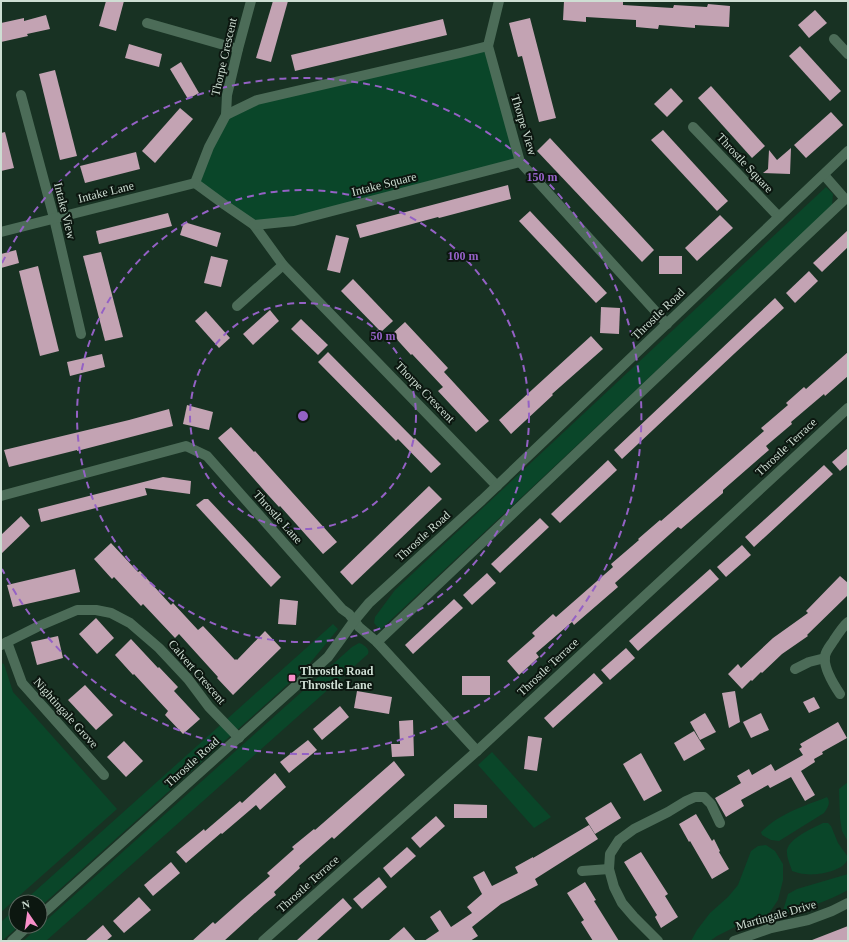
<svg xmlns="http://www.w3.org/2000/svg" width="849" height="942" font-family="Georgia,serif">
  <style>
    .green { fill: #0a4629 }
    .building { fill: #c3a3b3 }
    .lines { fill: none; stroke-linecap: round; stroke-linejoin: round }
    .minor { stroke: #4c6c58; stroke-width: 10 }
    .ring { fill: none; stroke: #9461c5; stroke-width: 2; stroke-dasharray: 7 5 }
    .poi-dot { fill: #f990ca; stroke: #0c1710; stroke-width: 1.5 }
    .labels { text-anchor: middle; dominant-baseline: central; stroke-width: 4; stroke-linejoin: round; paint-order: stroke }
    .street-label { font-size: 12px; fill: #ceded3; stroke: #0c1710 }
    .poi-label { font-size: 12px; font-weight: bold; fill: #ceded3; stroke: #0c1710; text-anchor: start }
    .centre { fill: #9461c5; stroke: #0c1710; stroke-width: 2 }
    .ring-label { font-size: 12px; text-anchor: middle; font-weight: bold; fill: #9461c5; stroke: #0c1710; stroke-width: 4; stroke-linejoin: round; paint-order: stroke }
  </style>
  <rect width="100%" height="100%" fill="#183223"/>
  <!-- green -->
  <g class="green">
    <polygon points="488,46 520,162 294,221 254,225 195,183 226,115 257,100"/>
    <polygon points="826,187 833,194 832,206 380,630 374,623 375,617 395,590"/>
    <polygon points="333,624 338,629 306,668 40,907 40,902 23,902"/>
    <path d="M359 643 362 644C365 646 370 649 368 654L46 941H23L352 647Z"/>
    <polygon points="1,663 4,664 13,692 117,809 1,912"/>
    <polygon points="492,752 551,817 534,828 478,765"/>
    <polygon points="848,782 848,842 842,831 840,818 839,789"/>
    <path d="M827 797C831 803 828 807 824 813L779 841 771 840 762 835 761 832C773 820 788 812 804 806 812 802 819 801 827 797Z"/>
    <path d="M823 823H828L831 826 838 843 848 857C847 871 816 876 805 874 801 874 796 872 792 871 791 866 787 859 787 853 785 840 813 828 823 823Z"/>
    <polygon points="766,845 775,851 783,864 783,880 778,900 770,912 762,918 741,924 717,936 710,941 691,941 697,930 710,913 728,897 738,885 751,851 758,846"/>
    <path d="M848 874V890C826 902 807 908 782 914L788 894 797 889Z"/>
    <polygon points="16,908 16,926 19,926 2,941 1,941 1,922"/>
  </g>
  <!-- building -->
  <g class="building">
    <polygon points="106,1 124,1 116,31 99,26"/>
    <polygon points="273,1 288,1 271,62 256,58"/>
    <polygon points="564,1 623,1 623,5 673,8 674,5 707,7 708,4 730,6 729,27 695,25 695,28 659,25 658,29 636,27 636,20 586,17 586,22 563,20"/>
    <polygon points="815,10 827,23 809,38 798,25"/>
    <polygon points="46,15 50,29 27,34 28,36 1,42 1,23 24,18 24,21"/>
    <polygon points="530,18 556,118 539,122 522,56 518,57 509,23"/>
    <polygon points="443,19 447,35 295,71 291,55"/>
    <polygon points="129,44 162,54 159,67 125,58"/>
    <polygon points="800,46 841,91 830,101 789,56"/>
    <polygon points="181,62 199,93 188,99 170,69"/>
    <polygon points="55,70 77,156 60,160 39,74"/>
    <polygon points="711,86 765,146 752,158 698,98"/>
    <polygon points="671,88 683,101 667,117 654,104"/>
    <polygon points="180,108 193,119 155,163 142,151"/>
    <polygon points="831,112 843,125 806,158 794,145"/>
    <polygon points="663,130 728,201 717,211 651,140"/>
    <polygon points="5,132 14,168 1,171 1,133"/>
    <polygon points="550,138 654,250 642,262 537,151"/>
    <polygon points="791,148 790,174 763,173 768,169 769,150 777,160"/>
    <polygon points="136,152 140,169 85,183 80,166"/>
    <polygon points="508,185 511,199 439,218 438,217 360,238 356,225"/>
    <polygon points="530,211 607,293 596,303 519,221"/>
    <polygon points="168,213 172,226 99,244 96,231"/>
    <polygon points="720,215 733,228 697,261 685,248"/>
    <polygon points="184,222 221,233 217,247 180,235"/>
    <polygon points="848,230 848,247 822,272 813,263"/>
    <polygon points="336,235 349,238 340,273 327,270"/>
    <polygon points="16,250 19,263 1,268 1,254"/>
    <polygon points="101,252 123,337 105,341 83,256"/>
    <polygon points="211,256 228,260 221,287 204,283"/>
    <rect x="659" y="256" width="23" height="18"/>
    <polygon points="38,266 59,351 40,356 19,271"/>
    <polygon points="809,271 818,281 795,303 786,293"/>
    <polygon points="353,279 393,321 381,332 341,291"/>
    <polygon points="775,298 784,308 735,353 622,459 614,450"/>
    <polygon points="601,307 620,308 619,334 600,333"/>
    <polygon points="270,310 279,321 253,345 243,334"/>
    <polygon points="206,311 230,338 219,348 195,321"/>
    <polygon points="301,319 328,345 318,355 291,329"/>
    <polygon points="405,322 448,368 444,372 489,421 476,432 438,391 443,387 412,354 411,355 392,334"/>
    <polygon points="591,336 603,349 552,394 553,395 511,434 499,420"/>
    <polygon points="328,352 414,439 415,438 441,464 431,473 398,439 396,441 318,362"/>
    <polygon points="848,352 848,376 825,396 824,394 791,422 792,424 766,446 769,450 723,490 723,493 681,529 678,527 615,583 618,587 574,625 572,622 536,653 539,657 519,675 507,661 535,636 532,633 553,614 556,617 613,567 611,564 639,540 638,539 660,520 661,521 764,431 761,428 788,405 786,403 804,387 806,389"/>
    <polygon points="102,354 105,367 70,376 67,362"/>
    <polygon points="187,405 213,412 209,430 183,424"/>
    <polygon points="169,409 173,426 77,451 77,450 9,467 4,450 129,420"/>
    <polygon points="231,427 254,452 255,451 337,542 323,554 280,506 279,507 269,496 218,438"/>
    <polygon points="848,448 848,464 840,471 832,462"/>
    <polygon points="608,460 617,470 560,523 551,514"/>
    <polygon points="824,465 833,474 778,525 754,547 745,537 775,510"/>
    <polygon points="163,477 191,481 190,494 145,488 147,495 41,522 38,509"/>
    <polygon points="429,486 442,499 352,585 340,572"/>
    <polygon points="204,499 208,499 281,577 271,587 196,505"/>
    <polygon points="21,516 30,526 1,554 1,535"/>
    <polygon points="540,518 549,527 500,573 491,564"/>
    <polygon points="111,543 138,572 140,571 171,605 173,603 198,630 203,626 235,660 236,659 237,660 265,631 281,648 233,695 217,678 218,677 179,634 175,638 143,604 141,606 114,577 112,579 94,559"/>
    <polygon points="742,545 751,555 726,577 717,567"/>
    <polygon points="75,569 80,592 13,607 7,585"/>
    <polygon points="710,569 719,579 638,651 629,641"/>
    <polygon points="487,573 496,583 472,605 463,595"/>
    <polygon points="840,576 848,583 848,595 807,635 808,636 782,654 762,673 761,672 752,681 751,680 742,689 728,674 738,664 741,668 773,638 808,613 806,611"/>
    <polygon points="280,599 298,601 296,625 278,624"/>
    <polygon points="454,599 463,608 413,654 405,645"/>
    <polygon points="96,618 114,638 97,654 79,634"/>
    <polygon points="58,636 63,658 37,665 31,642"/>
    <polygon points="131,639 158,668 159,667 178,687 174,691 200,719 183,734 165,715 168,711 134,674 133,675 115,655"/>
    <polygon points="626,648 635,658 610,680 601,670"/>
    <polygon points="594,673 603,683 553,728 544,718"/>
    <rect x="462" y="676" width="28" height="19"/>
    <polygon points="85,685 113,715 96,730 68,700"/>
    <polygon points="357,691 392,697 389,714 354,708"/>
    <polygon points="735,691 740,722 729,728 722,693"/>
    <polygon points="814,697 820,708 809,713 803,702"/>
    <polygon points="340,706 349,717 322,740 313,729"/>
    <polygon points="705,713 716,732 700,740 690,722"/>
    <polygon points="761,713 769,730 751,738 743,722"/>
    <polygon points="413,720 414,756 392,757 391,744 400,744 399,721"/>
    <polygon points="838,722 847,738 822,752 823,754 814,759 815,762 801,771 815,795 805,801 791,777 770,788 768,785 741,800 744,806 726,817 715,798 741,783 737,776 749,769 752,775 771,764 775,771 803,755 799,749 802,747 800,744"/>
    <polygon points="694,731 705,749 684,761 674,743"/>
    <polygon points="528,736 542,738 537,771 524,769"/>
    <polygon points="308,740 317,750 289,773 280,762"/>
    <polygon points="124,741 143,761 126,777 107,757"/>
    <polygon points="641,753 662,791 644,801 623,764"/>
    <polygon points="394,761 405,775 334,839 332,837 299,866 300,868 274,892 276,895 265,904 224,941 192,941 213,922 215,924 242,900 270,876 267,873 294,849 292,847 314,829 315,830"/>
    <polygon points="275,773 286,787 260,810 256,805 222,834 221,833 186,863 176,852 204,829 205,831 240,801 242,803"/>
    <polygon points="611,802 621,818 595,834 585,818"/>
    <polygon points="454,804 487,805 487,818 454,818"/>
    <polygon points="696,814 712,841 714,839 720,851 719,852 729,869 712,879 690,841 689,842 679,824"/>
    <polygon points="436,816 445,826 420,848 411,838"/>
    <polygon points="589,825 598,839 535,879 538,885 501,904 472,927 478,936 470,941 424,941 439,931 430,917 440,910 451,927 472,913 467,907 482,894 473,877 484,871 492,886 518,873 515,867 533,857 533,858"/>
    <polygon points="407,847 416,856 391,878 383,868"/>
    <polygon points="641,852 668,894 665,896 678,917 661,928 655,917 657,915 624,862"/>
    <polygon points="171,862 180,873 153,896 144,885"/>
    <polygon points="379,877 387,887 362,909 353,899"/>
    <polygon points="585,882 596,900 594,901 619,941 593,941 581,922 584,920 567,893"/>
    <polygon points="139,897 151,910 124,933 113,921"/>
    <polygon points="343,898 352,908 316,941 296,941"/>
    <polygon points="103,925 112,936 106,941 85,941"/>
    <polygon points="848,926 848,941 812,941 812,940"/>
    <polygon points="404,927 416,941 388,941"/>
  </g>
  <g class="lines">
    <!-- minor -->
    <g class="minor">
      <polyline points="251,1 238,49 227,95 226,115 209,147 195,183 225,205 254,225 283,265 497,486"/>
      <polyline points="499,1 488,46 520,162 667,324"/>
      <polyline points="147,23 238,49"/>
      <polyline points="834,39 848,54"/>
      <polyline points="21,95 54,218 81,334"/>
      <polyline points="226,115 257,100 460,53 488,46"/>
      <polyline points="693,127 779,217"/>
      <polyline points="254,225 294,221 520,162"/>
      <polyline points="1,232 195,183"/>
      <polyline points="237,306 283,265"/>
      <polyline points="1,496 186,446 207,456 342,609 349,614 359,627 377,642 477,751"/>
      <polyline points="7,642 22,683 104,775"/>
      <polyline points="377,642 845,199 824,175"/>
      <polyline points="1,645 37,627 77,610 96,610 111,613 130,623 159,648 188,679 209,707 239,738"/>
      <polyline points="795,669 809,662 825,658"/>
      <path d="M840 694C834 685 823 668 825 656 826 650 831 645 834 640 839 633 842 627 848 622"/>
      <polyline points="582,871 609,869"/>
      <polyline points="40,916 328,657 354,621 369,603 482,500 848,151"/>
      <polyline points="12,941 28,926"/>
      <polyline points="263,941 477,751 848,408"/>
      <polyline points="658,941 634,917 622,903 614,887 609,869 610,854 619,840 634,829 668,812 686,801 695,797 704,797 711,804 720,823"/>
      <polyline points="734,941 771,928 808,920 832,911 848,903"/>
    </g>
  </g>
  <!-- distance rings -->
  <g class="ring">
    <circle cx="303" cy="416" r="113"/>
    <circle cx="303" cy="416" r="226"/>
    <path d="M2 263A338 338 0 1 1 2 569"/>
  </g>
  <!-- markers -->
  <rect class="poi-dot" x="288" y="674" width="8" height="8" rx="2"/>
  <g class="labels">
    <!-- street labels -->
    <g class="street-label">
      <text transform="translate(224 57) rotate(-77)">Thorpe Crescent</text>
      <text transform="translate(524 125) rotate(73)">Thorpe View</text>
      <text transform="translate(745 163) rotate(47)">Throstle Square</text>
      <text transform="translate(384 184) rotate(-14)">Intake Square</text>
      <text transform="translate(106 192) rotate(-14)">Intake Lane</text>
      <text transform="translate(65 211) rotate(76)">Intake View</text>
      <text transform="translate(658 314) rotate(-44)">Throstle Road</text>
      <text transform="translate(425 392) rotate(46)">Thorpe Crescent</text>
      <text transform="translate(786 447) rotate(-43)">Throstle Terrace</text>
      <text transform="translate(278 517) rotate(48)">Throstle Lane</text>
      <text transform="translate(423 536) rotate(-42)">Throstle Road</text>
      <text transform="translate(548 667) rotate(-43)">Throstle Terrace</text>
      <text transform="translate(197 672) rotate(49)">Calvert Crescent</text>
      <text transform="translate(66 713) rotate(48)">Nightingale Grove</text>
      <text transform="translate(192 762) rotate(-42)">Throstle Road</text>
      <text transform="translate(308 884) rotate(-42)">Throstle Terrace</text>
      <text transform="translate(776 915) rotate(-16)">Martingale Drive</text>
    </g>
    <!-- poi labels -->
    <g class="poi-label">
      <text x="300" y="671">Throstle Road<tspan x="300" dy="14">Throstle Lane</tspan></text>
    </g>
  </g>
  <circle cx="303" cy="416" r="6" class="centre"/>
  <g class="ring-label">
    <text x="542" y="181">150 m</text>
    <text x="463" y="260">100 m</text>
    <text x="383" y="340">50 m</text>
  </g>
  <!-- border -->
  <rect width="849" height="942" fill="none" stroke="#ceded3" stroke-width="4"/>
  <!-- north arrow -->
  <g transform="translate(28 914) rotate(347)"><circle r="19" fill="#0c1710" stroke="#5a675e"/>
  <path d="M0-3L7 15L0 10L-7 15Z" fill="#f990ca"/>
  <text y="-6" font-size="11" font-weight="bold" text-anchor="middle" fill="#ceded3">N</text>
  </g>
</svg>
